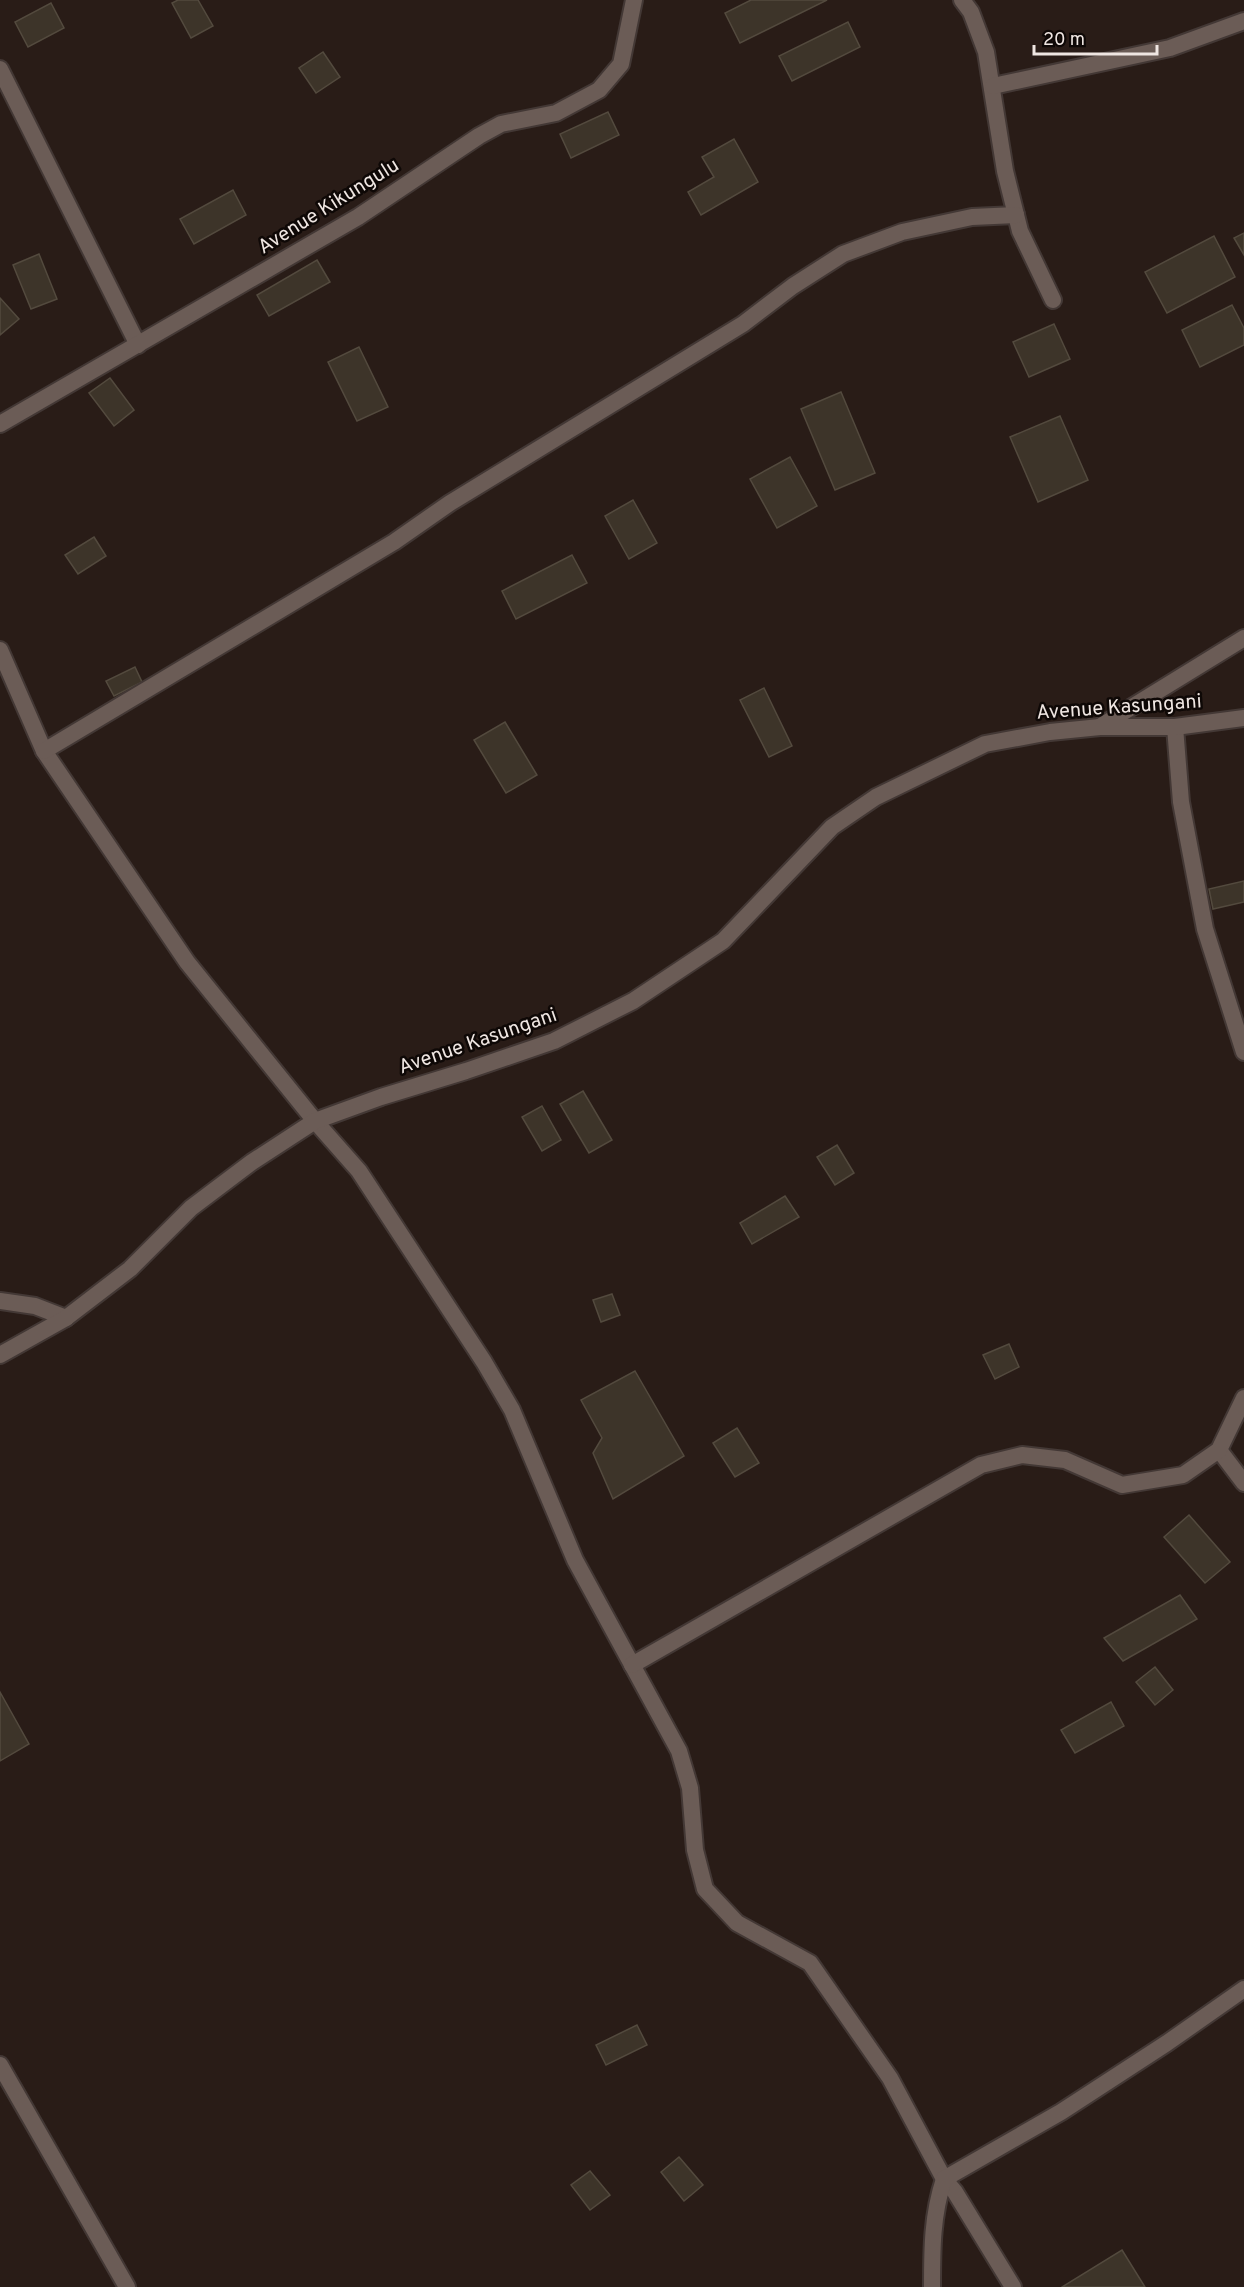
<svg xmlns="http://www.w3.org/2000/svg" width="1244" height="2287" font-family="Overpass,sans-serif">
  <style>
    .building { fill: #3d3429; stroke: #534a3e; stroke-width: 1.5 }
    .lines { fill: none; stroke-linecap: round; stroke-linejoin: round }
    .minor-casing { stroke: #433835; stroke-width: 20 }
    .minor { stroke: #6b5c56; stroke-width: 16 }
    .labels { text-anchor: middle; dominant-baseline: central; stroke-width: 5; stroke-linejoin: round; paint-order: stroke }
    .street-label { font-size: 20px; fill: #efe6e2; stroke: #0e0806 }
  </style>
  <rect width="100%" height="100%" fill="#291c17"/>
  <!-- building -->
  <g class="building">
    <polygon points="178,0 198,0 213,26 191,38 172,3"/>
    <polygon points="751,0 827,0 740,43 725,13"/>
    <polygon points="51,3 64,28 28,47 15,22"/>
    <polygon points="848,22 860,47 792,81 779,56"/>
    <polygon points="323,52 340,77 316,93 299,68"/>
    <polygon points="608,112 619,135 571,158 560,134"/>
    <polygon points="734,139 758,182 701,215 688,192 714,177 702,157"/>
    <polygon points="233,190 246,215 194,244 180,219"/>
    <polygon points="1244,233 1244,255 1234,238"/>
    <polygon points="1214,236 1235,277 1167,313 1145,272"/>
    <polygon points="39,254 57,299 31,309 13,265"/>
    <polygon points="317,260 330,282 269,316 257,295"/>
    <polygon points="0,298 19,319 0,335"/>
    <polygon points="1232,305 1244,328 1244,345 1200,367 1182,330"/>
    <polygon points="1054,324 1070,359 1029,377 1013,342"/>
    <polygon points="359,347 388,407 357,421 328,362"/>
    <polygon points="110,378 134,410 114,426 89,393"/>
    <polygon points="841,392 875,473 835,490 801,409"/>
    <polygon points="1060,416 1088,480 1038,502 1010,437"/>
    <polygon points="790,457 817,506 777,528 750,479"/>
    <polygon points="633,500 657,543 629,559 605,516"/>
    <polygon points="94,537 106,556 78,574 65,555"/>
    <polygon points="572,555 587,583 516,619 502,591"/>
    <polygon points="135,667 142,682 114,696 106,681"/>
    <polygon points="764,688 792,746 769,757 740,700"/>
    <polygon points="505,722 537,775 506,793 474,740"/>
    <polygon points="1244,881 1244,902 1213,909 1209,889"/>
    <polygon points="583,1091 612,1140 589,1153 560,1104"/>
    <polygon points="542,1106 561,1140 542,1151 522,1117"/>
    <polygon points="837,1145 854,1173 835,1185 817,1157"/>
    <polygon points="785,1196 799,1217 752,1244 740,1223"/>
    <polygon points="612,1294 620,1315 601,1322 593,1300"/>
    <polygon points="1009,1344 1019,1367 995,1379 983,1355"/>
    <polygon points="635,1371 684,1456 613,1499 593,1453 602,1438 581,1400"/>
    <polygon points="737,1428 759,1463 735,1477 713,1443"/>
    <polygon points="1189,1515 1230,1562 1205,1583 1164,1537"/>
    <polygon points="1180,1595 1197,1619 1123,1661 1104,1638"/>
    <polygon points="1155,1667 1173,1690 1155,1705 1136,1682"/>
    <polygon points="0,1692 29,1744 0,1761"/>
    <polygon points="1111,1702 1124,1726 1075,1753 1061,1730"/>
    <polygon points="637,2025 647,2045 606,2065 596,2045"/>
    <polygon points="679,2157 703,2185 684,2201 661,2172"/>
    <polygon points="590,2171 610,2195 590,2210 571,2185"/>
    <polygon points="1122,2250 1145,2287 1062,2287"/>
  </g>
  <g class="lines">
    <!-- minor casing -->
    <g class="minor-casing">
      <g id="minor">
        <polyline points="962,0 971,12 986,52 1005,171 1020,231 1053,300"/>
        <polyline points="0,69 138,345"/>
        <polyline points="993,86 1170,48 1244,21"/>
        <polyline points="0,424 358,217 479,136 501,124 556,113 599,90 621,64 634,0"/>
        <polyline points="0,650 44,751 187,962 315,1121 359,1171 484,1362 512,1410 575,1560 679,1751 690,1788 695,1850 705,1889 737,1923 810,1963 890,2078 944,2179 955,2192 1013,2287"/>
        <polyline points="1101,726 1244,638"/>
        <polyline points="1175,727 1181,802 1205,929 1244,1052"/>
        <polyline points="44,751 394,542 450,503 743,324 793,286 843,254 902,232 972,217 1016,215"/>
        <polyline points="0,1301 35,1306 66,1318"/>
        <polyline points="0,1355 66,1318 130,1269 191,1208 252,1162 315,1121 381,1097 466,1071 554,1041 633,1001 723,941 832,827 876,797 985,744 1050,732 1100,727 1175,727 1244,718"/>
        <polyline points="1219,1450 1244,1483"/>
        <polyline points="632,1665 981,1465 1022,1455 1065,1460 1122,1485 1183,1475 1219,1450 1244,1398"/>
        <polyline points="0,2065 127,2287"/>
        <path d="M932 2287C932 2250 932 2215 944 2179L1061 2112 1167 2043 1244 1989"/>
      </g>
    </g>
    <!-- minor -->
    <use href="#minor" class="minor"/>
  </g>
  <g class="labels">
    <!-- street labels -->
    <g class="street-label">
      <text transform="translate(329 207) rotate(-32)">Avenue Kikungulu</text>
      <text transform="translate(1119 708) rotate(-4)">Avenue Kasungani</text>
      <text transform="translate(478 1042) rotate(-19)">Avenue Kasungani</text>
    </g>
  </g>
  <!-- scale -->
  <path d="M1034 45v9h123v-9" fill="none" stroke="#efe6e2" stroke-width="3"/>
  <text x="1043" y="45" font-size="18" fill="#efe6e2" stroke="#0e0806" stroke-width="4.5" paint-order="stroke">20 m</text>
</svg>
